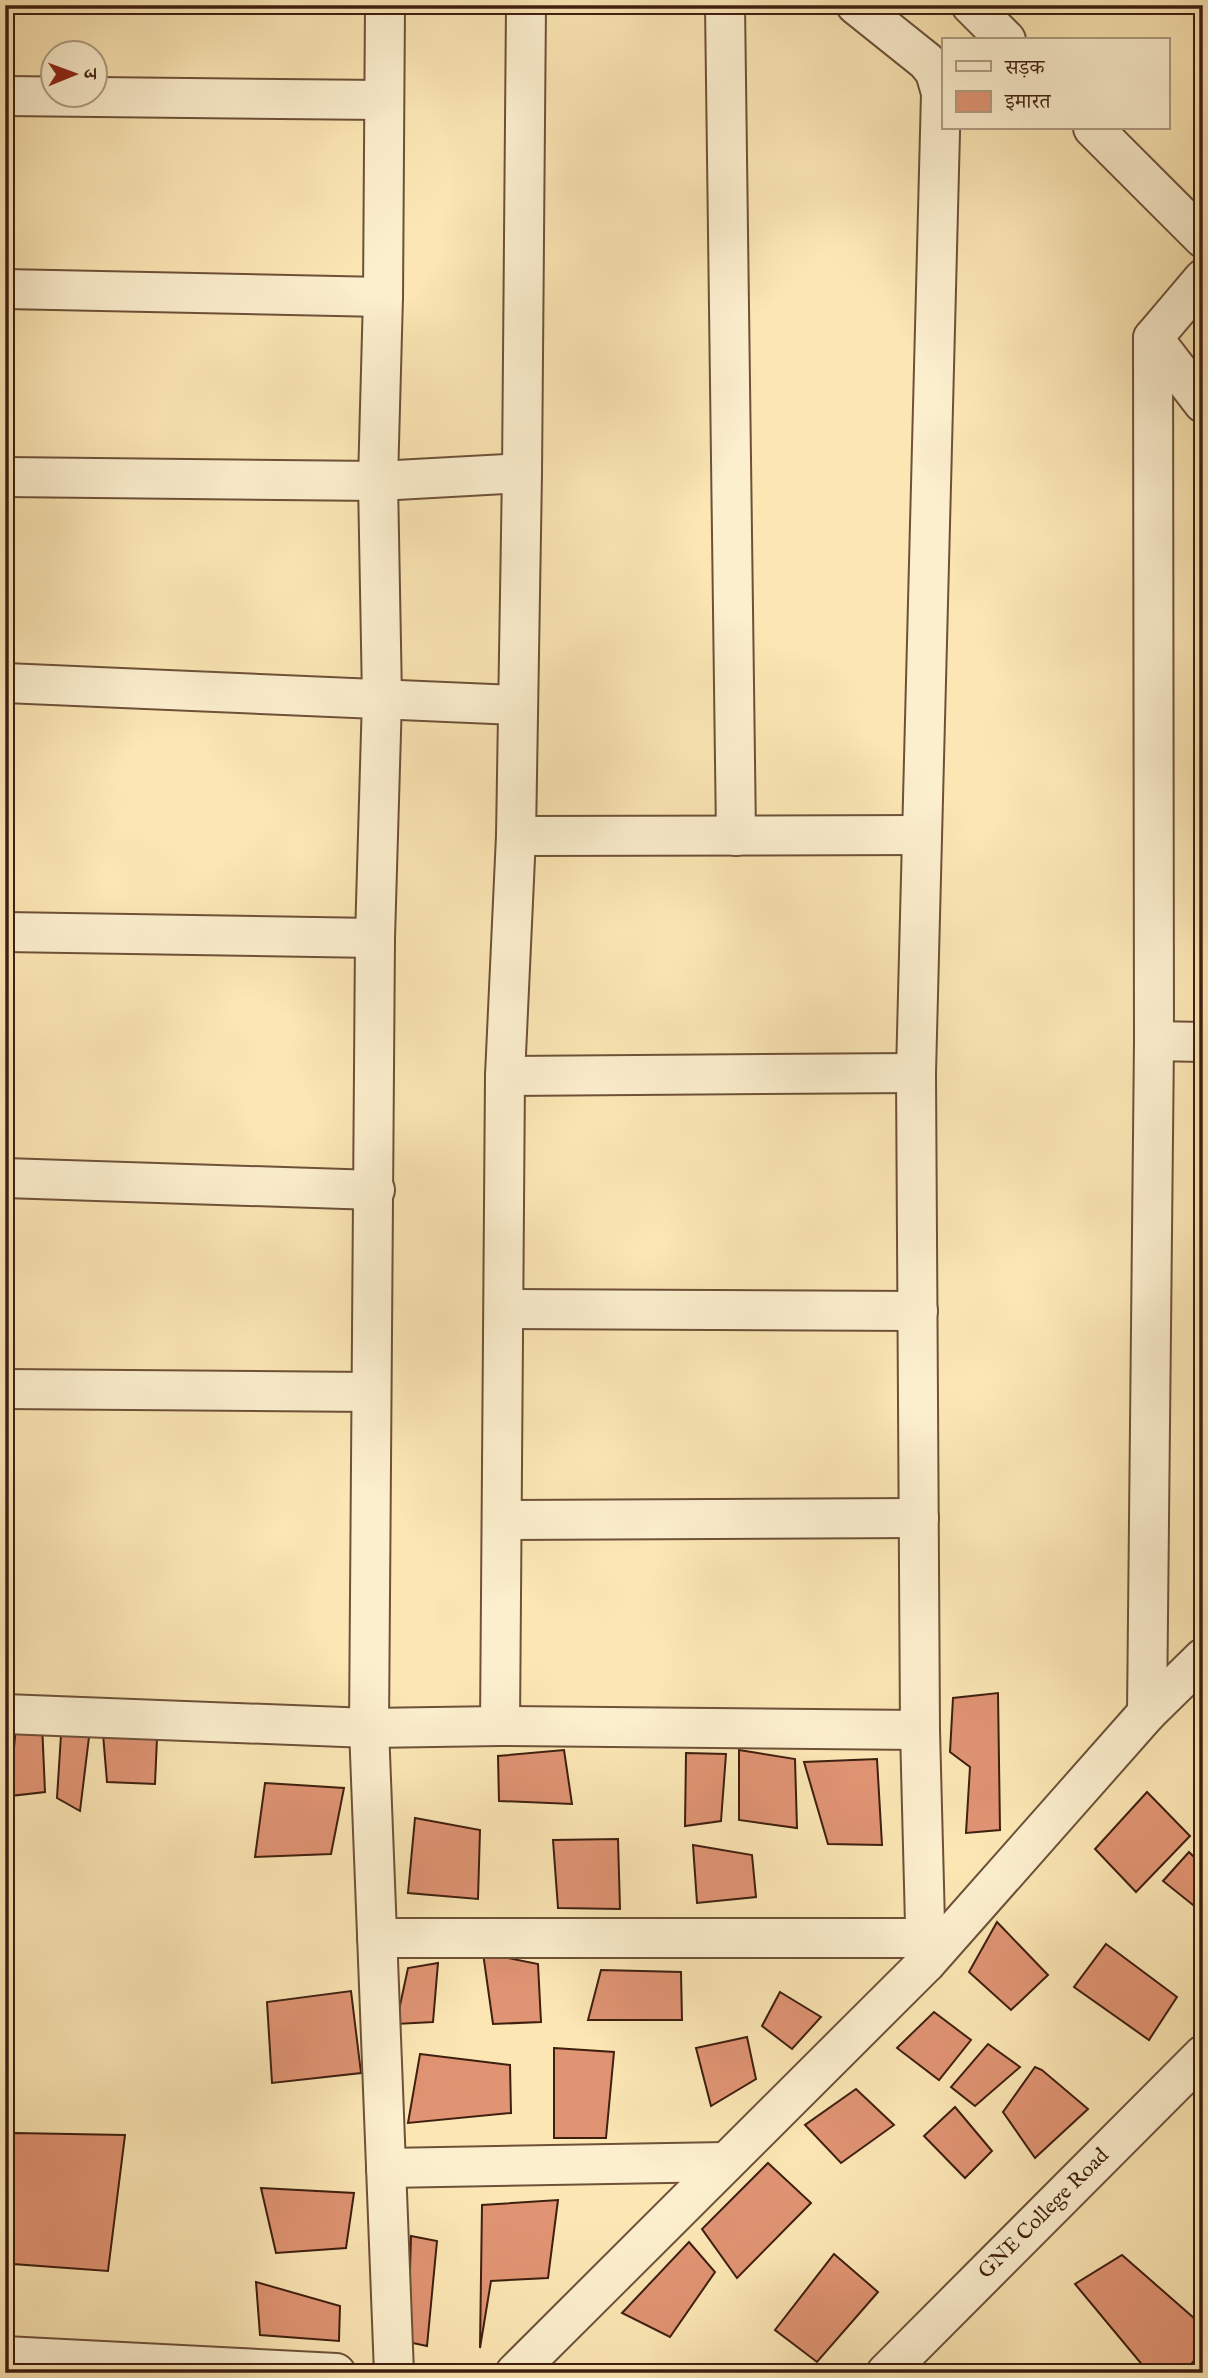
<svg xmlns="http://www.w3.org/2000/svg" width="1208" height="2378" font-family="'IM FELL English','Noto Serif Devanagari',serif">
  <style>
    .building { fill: #e09473; stroke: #3f1f10; stroke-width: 2 }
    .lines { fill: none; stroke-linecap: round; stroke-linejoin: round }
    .minor-casing { stroke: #6e5139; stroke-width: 42 }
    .minor { stroke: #fcefce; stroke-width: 38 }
    .labels { text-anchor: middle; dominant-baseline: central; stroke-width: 7; stroke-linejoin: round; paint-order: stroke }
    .street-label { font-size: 21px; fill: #3f1f10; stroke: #fcefce }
  </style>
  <rect width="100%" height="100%" fill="#fbe6b4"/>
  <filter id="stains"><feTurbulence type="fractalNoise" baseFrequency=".00286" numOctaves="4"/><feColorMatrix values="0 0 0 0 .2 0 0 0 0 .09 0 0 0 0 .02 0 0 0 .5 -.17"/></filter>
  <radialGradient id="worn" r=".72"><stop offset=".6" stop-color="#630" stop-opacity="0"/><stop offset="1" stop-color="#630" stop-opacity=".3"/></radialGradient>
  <!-- building -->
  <g class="building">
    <polygon points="998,1693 1000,1830 966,1833 970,1767 950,1752 953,1698"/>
    <polygon points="42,1723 45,1792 10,1796 16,1724"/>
    <polygon points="103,1734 157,1738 155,1784 107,1782"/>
    <polygon points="61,1735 89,1737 80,1811 57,1798"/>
    <polygon points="564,1750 572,1804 499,1801 498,1756"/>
    <polygon points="739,1750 795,1759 797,1828 739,1820"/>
    <polygon points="686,1753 726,1754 721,1821 685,1826"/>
    <polygon points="877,1759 882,1845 828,1844 804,1762"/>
    <polygon points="265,1783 344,1788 331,1854 255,1857"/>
    <polygon points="1147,1792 1190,1836 1136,1892 1095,1849"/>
    <polygon points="415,1818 480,1830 478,1899 408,1893"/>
    <polygon points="618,1839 620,1909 558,1908 553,1840"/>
    <polygon points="693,1845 752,1855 756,1897 697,1903"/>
    <polygon points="1189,1852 1203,1866 1203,1913 1163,1881"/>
    <polygon points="997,1922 1048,1975 1011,2010 969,1972"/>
    <polygon points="1106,1944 1177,1997 1149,2040 1074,1987"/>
    <polygon points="483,1953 538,1964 541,2022 493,2024"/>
    <polygon points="438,1963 433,2022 396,2024 408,1968"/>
    <polygon points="601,1970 681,1972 682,2020 588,2020"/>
    <polygon points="351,1991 361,2073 272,2083 267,2002"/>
    <polygon points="780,1992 821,2017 792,2049 762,2026"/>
    <polygon points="934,2012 971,2040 939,2080 897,2048"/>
    <polygon points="747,2037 756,2079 711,2106 696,2048"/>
    <polygon points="988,2044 1020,2067 975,2106 951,2087"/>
    <polygon points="554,2048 614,2052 606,2138 554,2138"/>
    <polygon points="420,2054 510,2065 511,2113 408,2123"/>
    <polygon points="1035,2067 1042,2070 1088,2109 1035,2158 1003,2112"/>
    <polygon points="856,2089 894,2125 841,2163 805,2125"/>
    <polygon points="955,2107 992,2151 965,2178 924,2136"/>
    <polygon points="14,2133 125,2135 108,2271 13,2264"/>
    <polygon points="768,2163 811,2203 737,2278 702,2229"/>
    <polygon points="261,2188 354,2193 346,2248 276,2253"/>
    <polygon points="558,2200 548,2278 491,2281 480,2348 482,2205"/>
    <polygon points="411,2236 437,2241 427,2346 408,2342"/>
    <polygon points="689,2242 715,2272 670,2337 622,2313"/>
    <polygon points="834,2254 878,2292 817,2362 775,2330"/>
    <polygon points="1122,2255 1203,2326 1203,2350 1184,2373 1149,2373 1075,2284"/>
    <polygon points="256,2282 340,2306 339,2341 260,2335"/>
  </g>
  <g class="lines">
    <!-- minor casing -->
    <g class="minor-casing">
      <g id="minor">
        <polyline points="385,5 383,297 378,481 382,698 375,938 369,1728 394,2373"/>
        <polyline points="725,5 736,836"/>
        <polyline points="856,5 926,61 935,72 941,93 916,1073 920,1730 926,1963"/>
        <polyline points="971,5 1006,40"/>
        <polyline points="5,96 384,100"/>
        <polyline points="1093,128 1203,238"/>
        <polyline points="5,289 383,297"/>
        <polyline points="1153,338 1203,403"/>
        <polyline points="5,477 378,481 522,473"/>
        <polyline points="5,683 518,705"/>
        <polyline points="516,836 922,835"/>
        <polyline points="5,932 375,938"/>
        <polyline points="1154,1041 1203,1042"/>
        <polyline points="505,1076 916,1073"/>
        <polyline points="5,1178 375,1190"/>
        <polyline points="504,1309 918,1311"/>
        <polyline points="5,1389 371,1392"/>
        <polyline points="502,1520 919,1518"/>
        <polyline points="1147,1713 1154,1041 1153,338 1203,279"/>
        <polyline points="5,1714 369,1728 500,1726 920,1730"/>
        <polyline points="500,1726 505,1076 516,836 522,473 526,5"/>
        <polyline points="377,1938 925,1938"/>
        <polyline points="386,2168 726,2162"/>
        <polyline points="5,2356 336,2373"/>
        <polyline points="515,2373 926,1963 1147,1713 1203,1658"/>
        <polyline points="886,2373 1203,2055"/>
      </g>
    </g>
    <!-- minor -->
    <use href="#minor" class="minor"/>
  </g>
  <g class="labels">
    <!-- street labels -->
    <g class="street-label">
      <text transform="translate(1044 2214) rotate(-45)">GNE College Road</text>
    </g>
  </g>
  <!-- margin -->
  <rect width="1208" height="2378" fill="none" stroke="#fbe6b4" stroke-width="28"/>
  <rect x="7" y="7" width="1194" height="2364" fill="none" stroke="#3f1f10" stroke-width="3.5"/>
  <rect x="14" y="14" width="1180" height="2350" fill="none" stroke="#3f1f10" stroke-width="2"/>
  <!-- legend -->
  <rect x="942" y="38" width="228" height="91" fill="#fcefce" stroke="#b09c82" stroke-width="2"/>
  <rect x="956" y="61" width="35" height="10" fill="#fcefce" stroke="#b09c82" stroke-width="2"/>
  <text x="1005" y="74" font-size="21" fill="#3f1f10">सड़क</text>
  <rect x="956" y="91" width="35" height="21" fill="#e09473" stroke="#b09c82" stroke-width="2"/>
  <text x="1005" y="108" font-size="21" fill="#3f1f10">इमारत</text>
  <!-- north arrow -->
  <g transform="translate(74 74) rotate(89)"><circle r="33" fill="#fcefce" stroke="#b09c82" stroke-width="2"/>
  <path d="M0-5L12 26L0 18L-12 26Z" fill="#8f2418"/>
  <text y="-10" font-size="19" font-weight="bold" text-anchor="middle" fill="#3f1f10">उ</text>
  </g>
  <rect width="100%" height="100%" filter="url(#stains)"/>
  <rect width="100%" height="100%" fill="url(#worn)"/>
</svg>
